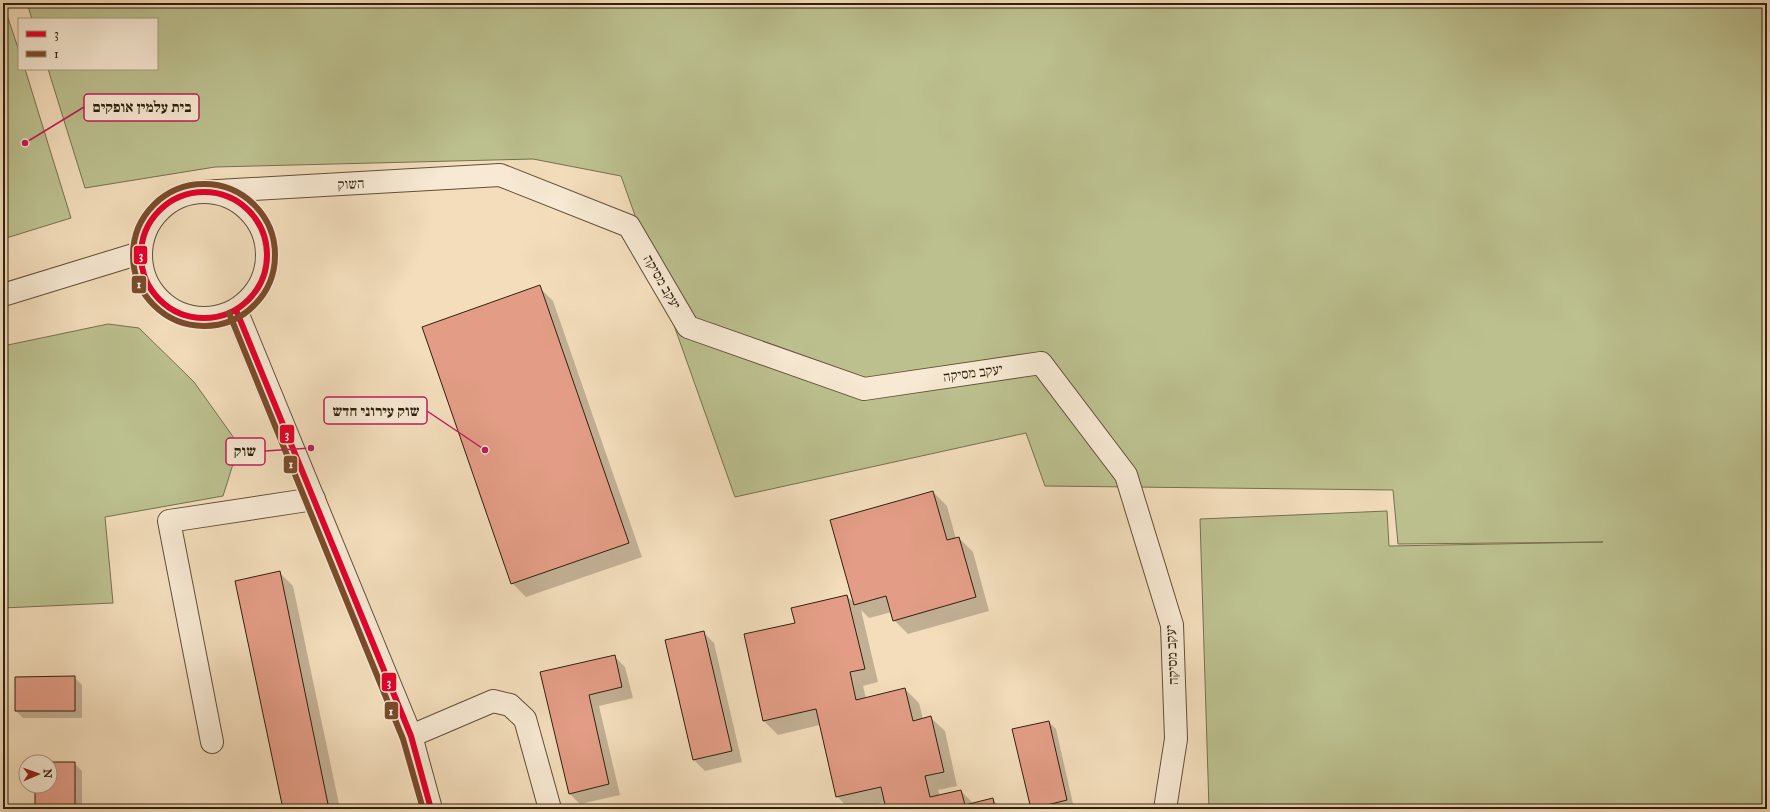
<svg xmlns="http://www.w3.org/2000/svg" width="1770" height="812" font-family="'IM FELL Great Primer','Frank Ruhl Libre',serif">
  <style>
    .green { fill: #bcc08f; stroke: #76704e }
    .shadow { fill: #0003 }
    .building { fill: #e39d86; stroke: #30200d }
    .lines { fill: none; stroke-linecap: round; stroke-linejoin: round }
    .minor-casing { stroke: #614f38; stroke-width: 24 }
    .minor { stroke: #f7e9d3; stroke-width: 22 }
    .bus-1-casing { stroke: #f7e9d3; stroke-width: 9 }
    .bus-2-casing { stroke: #f7e9d3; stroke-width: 9 }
    .bus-1 { stroke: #e4002b; stroke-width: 6 }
    .bus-2 { stroke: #7a4b2a; stroke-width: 6 }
    .labels { text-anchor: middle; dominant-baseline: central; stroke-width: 3; stroke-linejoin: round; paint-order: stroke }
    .street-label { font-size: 14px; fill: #30200d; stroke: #f7e9d3 }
    .leader { fill: none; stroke: #c2185b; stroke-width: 1.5 }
    .callout-dot { fill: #c2185b; stroke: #f7e9d3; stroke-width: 1.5 }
    .callout { fill: #f7e9d3; stroke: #c2185b; stroke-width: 1.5 }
    .callout-label { font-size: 15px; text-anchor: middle; font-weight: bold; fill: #30200d }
    .line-badge { stroke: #f7e9d3; stroke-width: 1.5 }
    .badge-label { font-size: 11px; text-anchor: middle; font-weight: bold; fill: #fff }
  </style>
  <rect width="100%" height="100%" fill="#f3ddbb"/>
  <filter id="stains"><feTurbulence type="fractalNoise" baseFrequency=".005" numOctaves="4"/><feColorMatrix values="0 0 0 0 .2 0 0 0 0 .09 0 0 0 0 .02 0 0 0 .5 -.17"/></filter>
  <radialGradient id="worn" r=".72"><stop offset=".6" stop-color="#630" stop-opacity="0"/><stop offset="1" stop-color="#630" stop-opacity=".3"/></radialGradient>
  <!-- green -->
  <g class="green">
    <polygon points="3,3 19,51 19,69 25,69 71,218 3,239"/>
    <polygon points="27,3 1767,3 1767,809 1209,809 1200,519 1387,511 1389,546 1603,542 1398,544 1393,490 1045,486 1026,433 735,497 621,176 533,159 215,167 85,188 48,69 157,69 157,19 32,19"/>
    <polygon points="108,324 139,328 194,382 239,445 223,496 105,517 113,603 3,608 3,346"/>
  </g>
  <!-- shadow -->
  <g class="shadow">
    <polygon points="539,287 553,301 642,557 526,597 512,583"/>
    <polygon points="933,492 947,506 956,539 959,538 973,552 989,611 908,634 894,620 892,612 869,618 861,610 878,682 863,686 866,698 905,689 919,703 923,719 931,718 945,731 957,786 938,790 940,796 961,791 974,804 992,799 1002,809 887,809 886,802 857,809 849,809 837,796 820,725 778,735 764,721 796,623 847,596 855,604"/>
    <polygon points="279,572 293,586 340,809 284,809"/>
    <polygon points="703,632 714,643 742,762 705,771 694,760"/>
    <polygon points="614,656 625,667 633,698 599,706 620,795 580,804 569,793 541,673"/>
    <polygon points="74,677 82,685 82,718 23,718 16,711 16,678"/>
    <polygon points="1049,722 1056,729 1074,808 1068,809 1032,808"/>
    <polygon points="50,763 74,763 82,771 82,809 36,809 36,786 50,786"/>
  </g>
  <!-- building -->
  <g class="building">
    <polygon points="540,285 629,543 511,584 422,327"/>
    <polygon points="933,491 947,540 959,537 976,597 893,621 886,596 854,605 830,520"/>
    <polygon points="280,571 329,809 283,809 235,581"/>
    <polygon points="847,595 865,669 850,672 856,700 905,688 913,721 931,716 944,772 925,776 930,797 961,790 965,805 993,798 995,809 886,809 881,787 836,797 816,709 763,721 744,634 795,623 791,608"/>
    <polygon points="704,631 732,751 693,760 665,640"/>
    <polygon points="615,655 622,687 589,695 609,784 569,794 540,672"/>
    <polygon points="75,676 75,711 15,711 15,677"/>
    <polygon points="1049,721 1067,800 1031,809 1012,729"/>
    <polygon points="50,762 75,762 75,809 35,809 35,786 50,786"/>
  </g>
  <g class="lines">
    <!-- minor casing -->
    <g class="minor-casing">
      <g id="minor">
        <circle cx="204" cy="255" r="63"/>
        <polyline points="201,192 500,175 629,226 688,327 864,389 1041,363 1126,475 1172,625 1176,739 1165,809"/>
        <polyline points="3,295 140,253"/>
        <polyline points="236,310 411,736 431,809"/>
        <polyline points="411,736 493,701 510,705 525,719 550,809"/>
        <polyline points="212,742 169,521 314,499"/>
      </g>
    </g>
    <!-- minor -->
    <use href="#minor" class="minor"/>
    <!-- bus-1 casing -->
    <g class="bus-1-casing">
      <g id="bus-1">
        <circle cx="204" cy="255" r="63"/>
        <polyline points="236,310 411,736 431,809"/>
      </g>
    </g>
    <!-- bus-2 casing -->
    <g class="bus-2-casing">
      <g id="bus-2">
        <circle cx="204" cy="255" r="71"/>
        <polyline points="229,313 403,739 423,809"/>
      </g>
    </g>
    <!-- bus-1 -->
    <use href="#bus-1" class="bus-1"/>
    <!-- bus-2 -->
    <use href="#bus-2" class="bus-2"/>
  </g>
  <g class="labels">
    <!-- street labels -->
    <g class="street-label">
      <text transform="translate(351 184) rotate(-3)">השוק</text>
      <text transform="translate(662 282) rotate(60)">יעקב מסיקה</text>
      <text transform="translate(973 373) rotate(-8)">יעקב מסיקה</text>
      <text transform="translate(1172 655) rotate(-93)">יעקב מסיקה</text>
    </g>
  </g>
  <!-- callouts -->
  <path class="leader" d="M25 143L84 107M485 450L427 411M311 448L265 451"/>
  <g class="callout-dot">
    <circle cx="25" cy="143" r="4"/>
    <circle cx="485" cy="450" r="4"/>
    <circle cx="311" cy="448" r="4"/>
  </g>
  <g class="callout">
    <rect x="84" y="94" width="115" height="27" rx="4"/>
    <rect x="324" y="397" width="103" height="27" rx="4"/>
    <rect x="226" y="438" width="39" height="27" rx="4"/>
  </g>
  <g class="callout-label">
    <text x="142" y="112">בית עלמין אופקים</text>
    <text x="376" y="416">שוק עירוני חדש</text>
    <text x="245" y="456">שוק</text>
  </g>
  <g class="line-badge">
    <rect x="133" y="245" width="15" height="20" rx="4" fill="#e4002b"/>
    <rect x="131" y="275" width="16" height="19" rx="4" fill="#7a4b2a"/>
    <rect x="279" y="424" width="16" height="20" rx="4" fill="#e4002b"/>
    <rect x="283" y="455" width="15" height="19" rx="4" fill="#7a4b2a"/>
    <rect x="381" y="672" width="16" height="20" rx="4" fill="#e4002b"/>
    <rect x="384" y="701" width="15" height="19" rx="4" fill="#7a4b2a"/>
  </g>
  <g class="badge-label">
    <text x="141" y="259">3</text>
    <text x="139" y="288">1</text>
    <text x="287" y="438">3</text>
    <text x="291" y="468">1</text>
    <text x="389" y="686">3</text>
    <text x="391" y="715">1</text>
  </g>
  <!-- margin -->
  <rect width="1770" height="812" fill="none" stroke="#f3ddbb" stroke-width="16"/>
  <rect x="4" y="4" width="1762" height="804" fill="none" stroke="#30200d" stroke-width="2"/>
  <rect x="8" y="8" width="1754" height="796" fill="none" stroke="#30200d"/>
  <!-- legend -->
  <rect x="18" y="18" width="140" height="52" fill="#f7e9d3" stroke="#a79984"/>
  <rect x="26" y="31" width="20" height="6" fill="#e4002b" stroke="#a79984"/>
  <text x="54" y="38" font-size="12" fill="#30200d">3</text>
  <rect x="26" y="51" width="20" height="6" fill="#7a4b2a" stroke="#a79984"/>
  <text x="54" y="58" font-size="12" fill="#30200d">1</text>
  <!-- north arrow -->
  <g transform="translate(38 774) rotate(88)"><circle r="19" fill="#f7e9d3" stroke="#a79984"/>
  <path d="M0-3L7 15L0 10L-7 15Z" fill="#8f2418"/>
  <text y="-6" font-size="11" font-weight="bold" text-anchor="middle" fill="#30200d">N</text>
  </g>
  <rect width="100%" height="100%" filter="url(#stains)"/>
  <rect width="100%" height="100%" fill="url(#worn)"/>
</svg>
